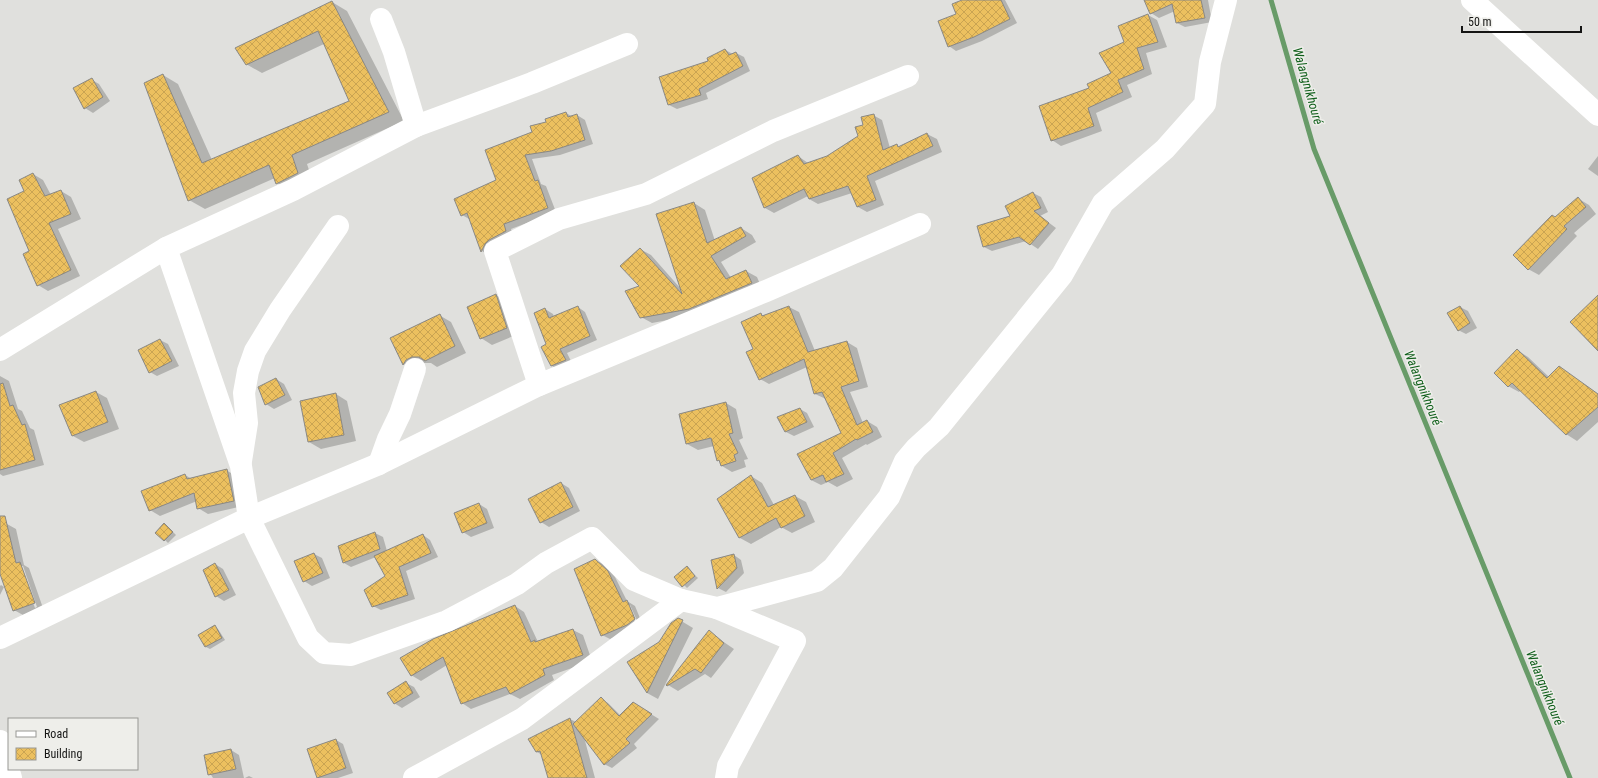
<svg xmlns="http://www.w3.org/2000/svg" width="1598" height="778" font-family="'Roboto Condensed',sans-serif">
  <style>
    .shadow { fill: #0003; fill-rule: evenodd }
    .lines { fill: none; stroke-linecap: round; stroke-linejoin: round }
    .stream { stroke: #689b68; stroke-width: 5 }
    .building { fill: url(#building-cross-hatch); stroke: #898885 }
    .minor { stroke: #fff; stroke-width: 22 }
    .labels { text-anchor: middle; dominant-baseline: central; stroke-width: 3; stroke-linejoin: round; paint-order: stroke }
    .water-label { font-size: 13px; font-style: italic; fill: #105f1b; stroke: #eeeeea }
  </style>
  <defs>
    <pattern id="building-cross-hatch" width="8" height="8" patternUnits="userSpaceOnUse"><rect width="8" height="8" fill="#ecc05f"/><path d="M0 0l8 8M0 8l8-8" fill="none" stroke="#caa452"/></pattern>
  </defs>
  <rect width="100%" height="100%" fill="#e0e0dd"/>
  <!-- shadow -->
  <g class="shadow">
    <polygon points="974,0 1005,0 1017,23 982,41 956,51 949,46 957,15"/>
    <polygon points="1145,0 1208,0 1212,22 1185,27 1177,23 1175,11 1159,18 1151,13"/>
    <polygon points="332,2 347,11 404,121 307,164 313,182 292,192 277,183 275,178 205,209 189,200 163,75 178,84 212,160 350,102 324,44 262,73 246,64"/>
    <polygon points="1148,15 1157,20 1167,47 1146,53 1152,74 1127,85 1132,97 1096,113 1102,131 1061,146 1052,140 1090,88 1112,73 1125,43"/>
    <polygon points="725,50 733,54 736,53 744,57 750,71 706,93 708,99 677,109 669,105 710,62"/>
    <polygon points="92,80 99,84 110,101 93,113 85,108 74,88"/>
    <polygon points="566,113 573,117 577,115 585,120 593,144 560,155 532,159 541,184 546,186 556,212 511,229 514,236 490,256 482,251 471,220 462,215 497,181 533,132"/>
    <polygon points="873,115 882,120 890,148 897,145 900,147 927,134 937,139 942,152 875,181 884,205 867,212 858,207 852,193 818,204 809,199 808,196 774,213 765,208 753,178 798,156 808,163 827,157 859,136 864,126"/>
    <polygon points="1598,156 1598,176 1588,169"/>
    <polygon points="33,174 43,180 51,195 61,191 71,197 81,219 58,229 80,276 48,291 38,285 31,252 26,192"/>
    <polygon points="1033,193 1041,197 1048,212 1040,216 1056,228 1038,249 1026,241 992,251 984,247 978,226 1012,217"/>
    <polygon points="1579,199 1589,205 1596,214 1574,233 1577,236 1539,275 1528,269 1556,218"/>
    <polygon points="694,203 705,210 715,241 741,228 752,235 756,242 721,262 731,278 746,271 757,277 762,289 700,314 652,323 641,317 640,249 651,255 681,289"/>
    <polygon points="496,295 508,302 518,334 492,345 481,338"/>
    <polygon points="578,307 585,312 597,340 567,353 573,365 560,370 552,366 542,347 547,344 545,309 553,314 554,317"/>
    <polygon points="789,307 799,312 815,351 847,342 857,348 868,387 850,392 863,423 867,421 877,427 882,437 867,445 866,444 842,458 853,479 837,487 828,482 821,485 811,480 842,433 826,399 815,394 807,367 769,384 760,379 754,350 761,314 764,316"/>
    <polygon points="1460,307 1468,311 1477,328 1466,334 1458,330"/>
    <polygon points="439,315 451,322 466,353 437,367 431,363 424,363 418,366 415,371 404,364 391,338"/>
    <polygon points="160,340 168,344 179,366 157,376 150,372 139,350"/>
    <polygon points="1517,350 1528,357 1549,377 1559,367 1598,394 1598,422 1577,441 1566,434 1521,390 1519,392 1508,386"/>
    <polygon points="0,376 9,381 18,409 22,411 30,428 34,430 44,465 3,476 0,474"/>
    <polygon points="276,379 284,384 292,400 274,409 266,404"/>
    <polygon points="96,392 107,398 119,429 84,442 73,436"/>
    <polygon points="336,394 347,401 356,441 321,449 309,442 301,402"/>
    <polygon points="726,403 736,409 743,438 739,440 748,459 744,460 746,467 732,472 722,466 721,462 718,460 714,446 698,450 687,444"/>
    <polygon points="800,409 807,413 814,427 794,436 786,432 778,417"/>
    <polygon points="226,470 236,476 243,506 208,514 198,508 197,501 160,516 150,510 185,475 192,479"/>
    <polygon points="751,476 762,483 774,505 795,496 806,502 815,522 792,533 781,527 751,544 740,538"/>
    <polygon points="561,483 569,488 580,511 549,527 541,522 530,499"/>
    <polygon points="479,504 487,509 494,528 471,537 463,532"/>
    <path d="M7 524 16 529 24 565 29 568 43 608 23 615 14 610 0 572V525ZM20 566H23L37 607 35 608Z"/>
    <polygon points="168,527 176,535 168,543 157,532"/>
    <polygon points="375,533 383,537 387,551 423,535 430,540 438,557 406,571 415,599 381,610 373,606 386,577 376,557 351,567 344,563"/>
    <polygon points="314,554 322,558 330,578 312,586 304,581"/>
    <polygon points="734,555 741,560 744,573 726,592 718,588 712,560"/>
    <path d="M595 560 603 564 615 577 627 601 635 606 642 623 635 629 610 639 602 635ZM628 605H630L638 623 636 624Z"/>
    <polygon points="215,564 223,569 236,595 224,601 216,596"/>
    <polygon points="687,568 698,578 687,588 676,577"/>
    <polygon points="1,585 4,587 0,595 0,586"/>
    <polygon points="515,606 524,612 538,642 573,630 583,635 592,661 552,675 554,680 520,699 510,694 471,709 462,703 447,665 421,681 411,675"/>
    <polygon points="678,619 693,628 658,699 647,693 628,663 659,643"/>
    <polygon points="215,627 218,629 225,640 210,649 206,647 200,635"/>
    <polygon points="709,632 734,649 711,678 705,674 678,691 668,685"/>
    <polygon points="406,683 414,687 420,697 402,708 394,703"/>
    <polygon points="601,699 608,703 621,716 641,708 659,719 634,744 637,748 612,768 604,764 584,737 595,778 549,778 542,755 537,752 530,739 570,719 576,722"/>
    <polygon points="336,740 343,744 353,773 338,778 318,778 308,750"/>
    <polygon points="231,750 239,755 244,778 213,778 208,770"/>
    <polygon points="249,776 253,778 245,778"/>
  </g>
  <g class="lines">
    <!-- stream -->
    <polyline class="stream" points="1271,0 1314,149 1570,778"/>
  </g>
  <!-- building -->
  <g class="building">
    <polygon points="962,0 1001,0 1010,19 974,37 948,47 938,21 956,14 952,4"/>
    <polygon points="1144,0 1201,0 1205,18 1176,23 1172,4 1150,14"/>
    <polygon points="332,1 389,112 292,155 298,173 276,184 269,165 188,201 144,83 163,74 202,163 349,101 318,31 246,65 235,48"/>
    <polygon points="1148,14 1158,42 1137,48 1144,69 1118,80 1123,92 1088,108 1094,126 1051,141 1039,106 1089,88 1087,84 1111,73 1099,53 1124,42 1118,26"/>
    <polygon points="725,49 729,55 736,52 743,66 699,89 701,95 668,105 659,77 708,61 707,58"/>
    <polygon points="92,78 103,97 84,109 73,88"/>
    <polygon points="566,112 568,117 577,114 585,140 551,151 525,155 535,181 538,180 548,208 504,224 506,231 489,240 485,244 481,252 467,213 461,216 454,199 496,180 485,150 532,132 530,126 546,122 545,119"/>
    <polygon points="874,114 883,150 897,144 898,147 927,133 933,146 867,176 876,200 857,207 848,186 809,199 804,189 764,208 752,178 798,155 804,164 827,156 858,136 855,127 863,125 861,117"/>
    <polygon points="33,173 45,196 61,190 71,214 49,223 71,270 37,286 23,254 29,251 7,199 24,191 19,180"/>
    <polygon points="1033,192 1041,208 1034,211 1049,223 1030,245 1019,237 983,247 977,226 1010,216 1005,206"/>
    <polygon points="1578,197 1586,207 1564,226 1567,229 1528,270 1513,255 1552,215 1555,217"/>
    <polygon points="694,202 707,243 741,227 746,236 711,256 726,279 746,270 752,283 689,309 640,318 625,291 639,286 620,266 640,248 682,294 656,214"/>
    <polygon points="496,294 507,328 480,339 467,307"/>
    <polygon points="1598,295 1598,351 1570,322"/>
    <polygon points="578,306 590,336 560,349 566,360 551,366 541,347 546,344 534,313 545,308 549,318"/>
    <polygon points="789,306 808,352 847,341 859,381 841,387 857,425 867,420 873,432 857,440 856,439 833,453 844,474 826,482 823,475 811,480 797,454 841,433 822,392 814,394 804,359 759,380 746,352 753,349 741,322 761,313 762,316"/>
    <polygon points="1460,306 1470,323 1458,331 1447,313"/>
    <polygon points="440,314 455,346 425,361 419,357 412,357 406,360 403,365 390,338"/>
    <polygon points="160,339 172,361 149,373 138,350"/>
    <polygon points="1517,349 1547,378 1559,366 1598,394 1598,407 1566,435 1512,383 1508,387 1494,373"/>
    <polygon points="276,378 285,395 265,405 258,387"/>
    <polygon points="3,383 10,406 13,405 22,425 25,424 35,460 0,470 0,384"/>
    <polygon points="96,391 108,422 72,436 59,405"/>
    <polygon points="336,393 344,435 308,442 300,401"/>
    <polygon points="726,402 733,433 729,434 738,453 734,455 736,461 721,466 719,460 717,461 711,438 686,444 679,414"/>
    <polygon points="800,408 807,422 785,432 777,417"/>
    <polygon points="227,469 234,501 197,509 194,493 149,511 141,491 185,474 187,479"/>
    <polygon points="751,475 768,507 795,495 805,516 781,528 776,518 739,538 717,499"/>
    <polygon points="561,482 573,507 540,523 528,499"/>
    <polygon points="479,503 487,523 462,533 454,513"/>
    <polygon points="0,516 5,516 16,563 20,562 35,603 13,611 0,574"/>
    <polygon points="164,523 173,532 164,541 155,533"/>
    <polygon points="375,532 380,549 343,563 338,546"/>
    <polygon points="423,534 431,553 399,567 408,595 372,607 364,590 385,576 374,556"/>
    <polygon points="314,553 323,573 303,582 294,561"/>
    <polygon points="734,554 737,568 717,589 711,560"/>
    <polygon points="595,559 608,571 623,602 627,600 635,619 627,625 601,636 574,569"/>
    <polygon points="215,563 229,590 215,597 203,570"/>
    <polygon points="687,566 695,576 682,587 674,577"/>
    <polygon points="515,605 531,642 535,640 535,642 573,629 583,655 543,669 545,675 510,694 506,687 461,704 443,657 411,676 400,658 433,639"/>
    <polygon points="678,618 683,620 647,693 627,662 659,642 671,623"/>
    <polygon points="215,625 222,638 205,647 198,635"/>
    <polygon points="709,630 724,643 701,673 695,669 667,686 666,685"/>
    <polygon points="406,681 413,693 394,704 387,693"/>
    <polygon points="601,697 619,716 633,702 652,714 626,739 630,743 604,765 573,724"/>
    <polygon points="570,718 587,778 548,778 540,751 536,752 528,739"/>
    <polygon points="336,739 346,768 317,778 307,749"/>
    <polygon points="231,749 236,769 208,775 204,755"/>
  </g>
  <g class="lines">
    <!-- minor -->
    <g class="minor">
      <polyline points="1472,0 1598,115"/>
      <polyline points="381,19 394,52 416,126"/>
      <polyline points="627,44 532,83 416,126 293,190 166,248 241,466 249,518 308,638 324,653 351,655 447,621 517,584 546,563 592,538 634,580 681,600 717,608 817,581 833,568 889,497 905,461 916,448 939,427 1062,275 1103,203 1165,149 1205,104 1210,62 1226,0"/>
      <polyline points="0,350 166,248"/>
      <polyline points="539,385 495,251 559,219 646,194 773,131 908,76"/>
      <polyline points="241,461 247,423 244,393 248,371 255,351 280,310 338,226"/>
      <polyline points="379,464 388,439 400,414 415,369"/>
      <polyline points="717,608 795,641 728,766 726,778"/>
      <polyline points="0,638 249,518 379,464 539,385 766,291 920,224"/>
      <polyline points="0,741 11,778"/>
      <polyline points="414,778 522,719 681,600"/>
    </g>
  </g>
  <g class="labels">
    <!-- water labels -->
    <g class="water-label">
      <text transform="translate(1308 86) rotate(74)">Walangnikhouré</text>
      <text transform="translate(1423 388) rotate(68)">Walangnikhouré</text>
      <text transform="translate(1545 688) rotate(68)">Walangnikhouré</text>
    </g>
  </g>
  <!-- legend -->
  <rect x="8" y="718" width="130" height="52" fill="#eeeeea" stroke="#979794"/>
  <rect x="16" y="731" width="20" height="6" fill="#ffffff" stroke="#979794"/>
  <text x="44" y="738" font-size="12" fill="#151514">Road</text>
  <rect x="16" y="748" width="20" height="12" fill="url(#building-cross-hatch)" stroke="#979794"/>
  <text x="44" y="758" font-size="12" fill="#151514">Building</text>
  <!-- scale -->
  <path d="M1462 26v6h119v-6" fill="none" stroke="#151514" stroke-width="2"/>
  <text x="1468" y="26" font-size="12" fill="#151514" stroke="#eeeeea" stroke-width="3" paint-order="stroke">50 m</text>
</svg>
